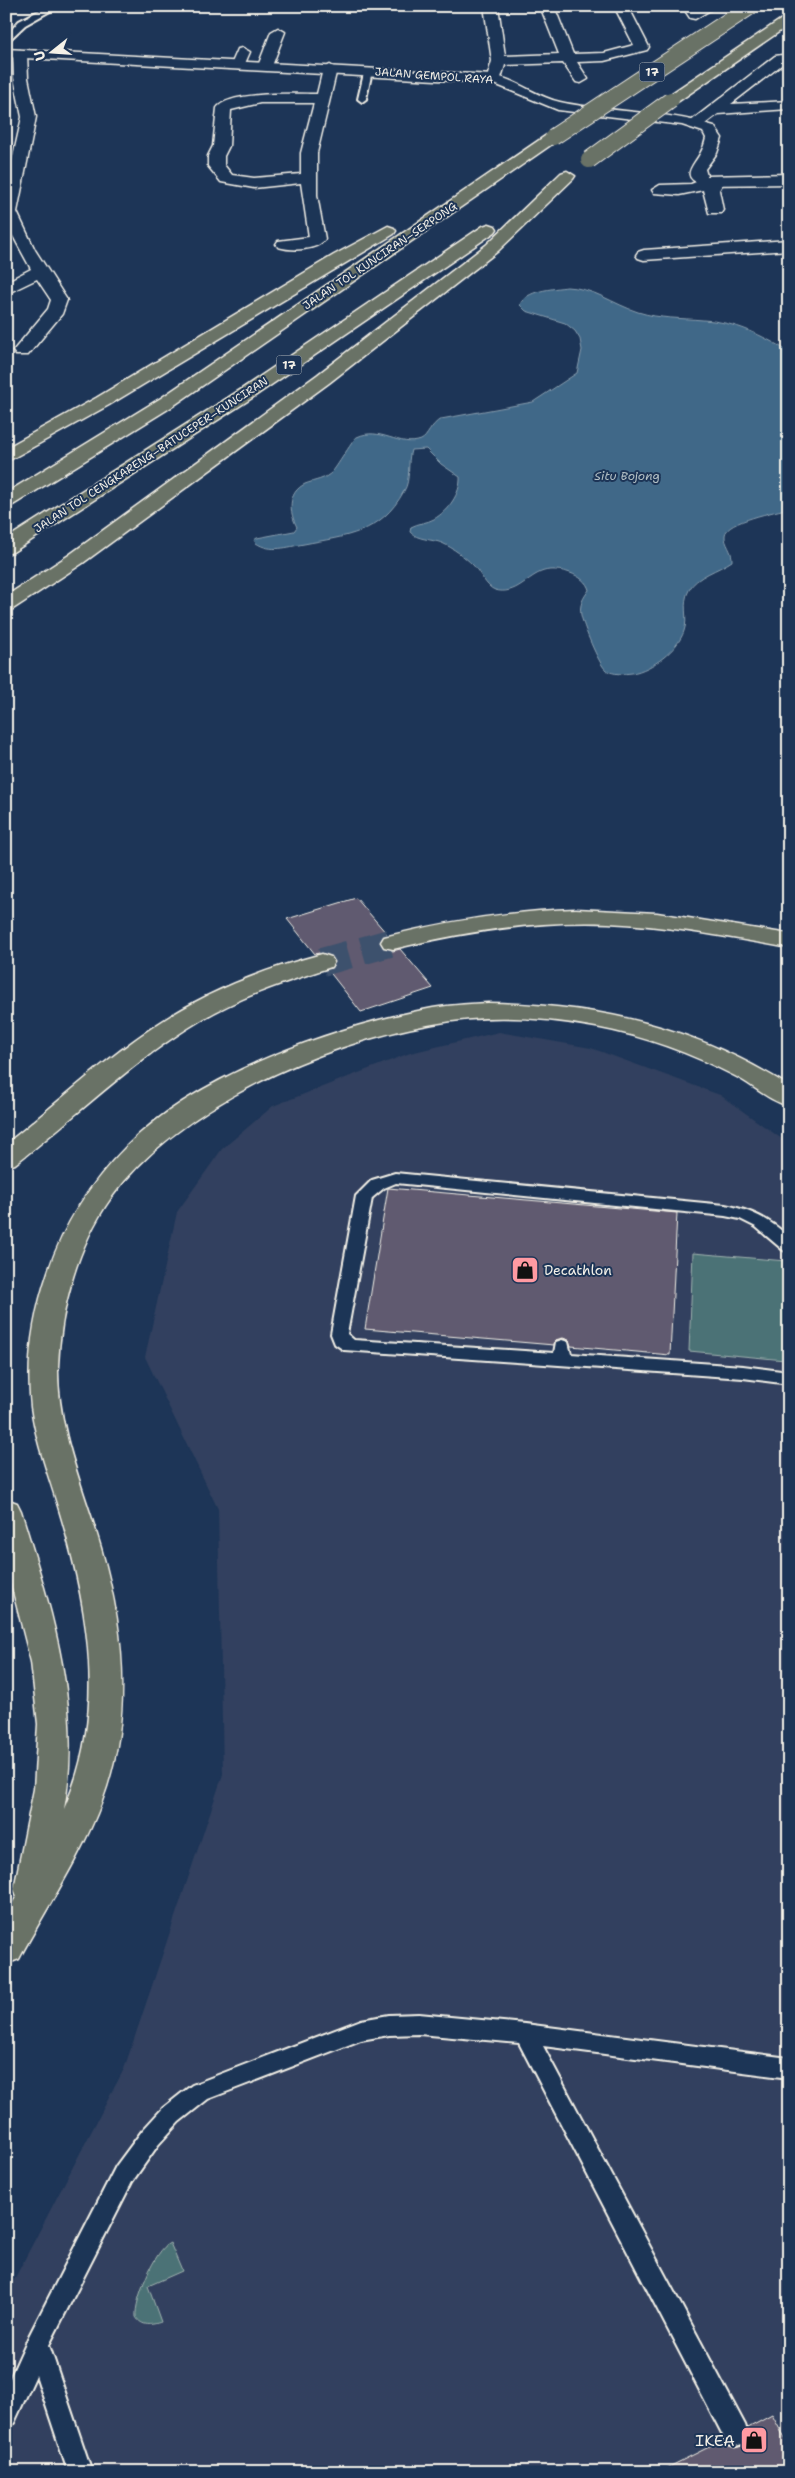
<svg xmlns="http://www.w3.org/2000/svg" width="795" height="2478" font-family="'Shantell Sans',sans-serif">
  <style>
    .built { fill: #31405e }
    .green { fill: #4b7276; stroke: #a0b2af }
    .water { fill: #406788; stroke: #889eae }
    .building { fill: #605a6f; stroke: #f4f1e8 }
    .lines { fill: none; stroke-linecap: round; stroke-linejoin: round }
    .highway-tunnel { stroke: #3d516d; stroke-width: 28; stroke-dasharray: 28 14; stroke-linecap: butt }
    .lane-casing { stroke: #f4f1e8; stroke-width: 4 }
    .street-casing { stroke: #f4f1e8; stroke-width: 3 }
    .secondary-casing { stroke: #f4f1e8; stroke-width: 3 }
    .highway-casing { stroke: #f4f1e8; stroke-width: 3 }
    .lane { fill: #1d3557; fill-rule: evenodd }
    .street { fill: #1d3557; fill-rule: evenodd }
    .secondary { fill: #1d3557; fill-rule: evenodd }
    .highway { fill: #697266; fill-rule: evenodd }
    .highway-bridge-casing { stroke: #f4f1e8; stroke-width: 18; stroke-linecap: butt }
    .highway-bridge { stroke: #697266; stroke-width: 16 }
    .labels { text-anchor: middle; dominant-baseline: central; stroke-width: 4; stroke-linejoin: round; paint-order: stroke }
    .far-street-label { font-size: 11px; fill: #f4f1e8; stroke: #1d3557 }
    .shield { fill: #1d3557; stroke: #b4b9bc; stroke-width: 1 }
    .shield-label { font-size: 12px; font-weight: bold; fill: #f4f1e8 }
    .far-water-label { font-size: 12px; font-style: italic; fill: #b5c1c6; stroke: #1d3557 }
    .poi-label { font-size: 14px; fill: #f4f1e8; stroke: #1d3557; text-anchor: start }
    .near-poi-label { font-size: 16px; fill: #f4f1e8; stroke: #1d3557; text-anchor: end }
  </style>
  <rect width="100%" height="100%" fill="#1d3557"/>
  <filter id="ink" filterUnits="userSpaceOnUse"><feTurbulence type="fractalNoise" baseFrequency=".02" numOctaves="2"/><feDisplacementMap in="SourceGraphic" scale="10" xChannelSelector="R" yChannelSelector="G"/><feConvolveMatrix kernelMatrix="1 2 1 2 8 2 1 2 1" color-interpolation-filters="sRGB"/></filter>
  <g filter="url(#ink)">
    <!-- built -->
    <polygon class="built" points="499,1032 591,1048 720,1095 789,1144 789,2472 6,2472 6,2295 124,2069 223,1774 218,1509 145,1357 177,1212 222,1149 273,1106 410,1053"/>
    <!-- green -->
    <g class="green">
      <polygon points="693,1253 786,1261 785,1360 689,1351"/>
      <path d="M170 2243 182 2271 148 2286 161 2322C152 2325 142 2327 136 2317 134 2301 155 2249 170 2243Z"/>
    </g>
    <!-- water -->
    <path class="water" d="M567 287C594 288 613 304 638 312 660 319 681 318 703 320 736 322 762 335 789 352V508C776 512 726 521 725 535 724 544 733 551 732 561 719 570 696 576 689 590 681 604 689 618 684 631 678 650 651 670 632 673 624 674 614 675 606 670 598 663 583 625 581 615 579 605 583 598 589 590 585 574 558 567 544 571 527 576 516 596 495 590 486 587 480 572 473 565 464 556 453 548 442 543 432 539 417 540 410 532L411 527C418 523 427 523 434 519 448 511 461 493 460 477L441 464 426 449 411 450C407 463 411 480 404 491 381 534 346 536 304 544 287 547 271 553 256 543L254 540 257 538 294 531 297 527C289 512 287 493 305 484 315 480 325 480 333 471 338 465 354 438 357 437 380 426 400 448 421 440 428 437 430 425 441 419L533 402 577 373 582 350 580 339 575 331 565 323 526 311 520 305C525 290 553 289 567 287Z"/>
    <!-- building -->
    <g class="building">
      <polygon points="356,898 387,934 382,936 379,941 382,948 393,951 400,949 433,988 361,1012 328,970 336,963 333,956 323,952 315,954 287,919"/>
      <polygon points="388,1188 677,1213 670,1355 571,1346 569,1340 563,1338 555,1340 554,1345 365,1329"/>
      <polygon points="772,2415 789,2446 789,2472 659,2472 723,2440 726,2445 735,2448 746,2445 750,2435 748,2428"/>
    </g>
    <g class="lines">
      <!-- highway-tunnel -->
      <polyline class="highway-tunnel" points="322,962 393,942"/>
      <!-- lane casing -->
      <g class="lane-casing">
        <g id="lane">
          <polygon points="48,6 59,6 25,25 6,43 6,36 19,21"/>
          <polygon points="365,69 372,71 366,99 362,102 358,99"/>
          <path d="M395 1173 725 1205C751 1210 769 1219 789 1237V1252L783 1250 756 1227 740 1219 725 1216 396 1183 384 1188 372 1198 347 1334 354 1340 554 1353 556 1342 562 1340 568 1342 571 1354 743 1366 789 1372V1384L743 1378 344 1350 335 1344 331 1334 356 1196 372 1180Z"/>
          <polygon points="419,2014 525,2024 789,2058 789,2078 543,2046 745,2425 748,2434 745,2443 736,2446 727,2443 519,2043 419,2034 389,2035 361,2040 208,2099 179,2122 158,2145 132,2182 49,2345 92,2472 68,2472 36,2375 14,2423 6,2427 6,2387 29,2336 116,2166 142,2131 163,2108 192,2085 361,2020 389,2015"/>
        </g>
      </g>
      <!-- street casing -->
      <g class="street-casing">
        <g id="street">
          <polygon points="484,6 498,6 505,56 559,54 540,6 554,6 573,54 604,53 634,45 614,6 628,6 649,47 647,50 604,61 577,62 588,79 581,83 576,82 563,63 505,65 501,78 494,82 487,78 492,61"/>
          <polygon points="682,6 717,6 695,19 690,18"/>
          <polygon points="278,28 285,32 272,66 265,70 260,69 258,66 271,32"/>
          <polygon points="243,48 250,52 243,68 233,68 231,65 238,49"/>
          <polygon points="20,50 27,54 28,78 36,117 17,212 35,250 67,300 62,314 28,355 16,355 13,351 48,309 51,300 37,279 6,294 6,282 31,269 6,223 6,188 22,117 14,78 13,54"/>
          <polygon points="789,54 789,62 784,63 731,104 789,101 789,109 718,114 701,127 691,127 688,124 691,121 775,56"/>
          <path d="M330 65 337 69 317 153V195L325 239C317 251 292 251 278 247L276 244 278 241 309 237 301 183 254 188 221 182 208 166V156L213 146 217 108C229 91 296 94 317 94L323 69ZM260 103H314L301 153V174L254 178 232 175 224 165V156L229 146 231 110Z"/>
          <polygon points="709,177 721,180 723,183 719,190 723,210 721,213 709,213 703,190 679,195 654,193 652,190 660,185 691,184"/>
          <polygon points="789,240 789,250 644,260 638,258 636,255 638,252 644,250"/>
        </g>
      </g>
      <!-- secondary casing -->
      <g class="secondary-casing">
        <path id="secondary" d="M6 49 493 75C517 80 537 97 560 102 611 113 664 110 714 126L722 138 717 153 705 169 707 176 789 174V184L703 185C680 177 692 168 700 154 703 149 705 143 706 138L703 132 682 125 558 110 492 83 6 57Z"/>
      </g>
      <!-- highway casing -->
      <g class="highway-casing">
        <g id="highway">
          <polygon points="789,14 789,25 676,103 666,103 664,100 666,97"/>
          <polygon points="553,132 558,134 561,137 558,140 173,406 13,505 6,507 6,493 161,398 548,134"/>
          <polygon points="567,171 575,176 573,179 498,251 329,383 83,563 13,609 6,611 6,596 69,555 317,375 486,245 561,173"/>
          <polygon points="489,224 495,226 497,229 495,232 252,398 13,552 6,554 6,539 240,390 483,226"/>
          <polygon points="388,226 394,228 396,231 394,234 109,405 6,462 6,448 96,398 334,255"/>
          <path d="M576 909 657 913 789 934V948C729 937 669 926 608 923 535 920 463 932 393 949L384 947 381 942 384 937C448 921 511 911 576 909Z"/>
          <path d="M322 954 331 957 334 962 331 967C286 982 241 996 201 1020 133 1060 77 1116 15 1164L6 1167V1144C57 1104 104 1059 158 1024 208 991 265 969 322 954Z"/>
          <path d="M488 1003C600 1005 693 1026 789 1086V1106C769 1101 753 1085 735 1076 691 1053 644 1036 596 1027 543 1017 486 1014 433 1024 323 1043 177 1106 111 1198 77 1246 60 1309 58 1367 57 1430 84 1489 101 1548 125 1631 133 1718 102 1801 81 1857 47 1907 19 1959L6 1964V1914L17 1896 14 1889 34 1789 38 1724 31 1662 6 1564V1499L17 1503 21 1511C51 1609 83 1705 64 1809 107 1713 89 1610 60 1513 50 1479 36 1443 31 1407 26 1361 33 1316 48 1272 64 1224 90 1183 126 1147 196 1075 335 1026 433 1008 451 1005 469 1004 488 1003Z"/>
        </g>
      </g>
      <!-- lane -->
      <use href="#lane" class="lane"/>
      <!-- street -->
      <use href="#street" class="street"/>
      <!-- secondary -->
      <use href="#secondary" class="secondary"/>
      <!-- highway -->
      <use href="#highway" class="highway"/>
      <!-- highway-bridge casing -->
      <g class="highway-bridge-casing">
        <g id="highway-bridge">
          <polyline points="553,137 751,6"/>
          <polyline points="589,160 671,100"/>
        </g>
      </g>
      <!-- highway-bridge -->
      <use href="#highway-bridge" class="highway-bridge"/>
    </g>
  </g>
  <!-- icons -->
  <defs>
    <g id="shop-square" transform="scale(1.4375)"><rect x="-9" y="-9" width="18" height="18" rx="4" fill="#ff9aa2" stroke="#1d3557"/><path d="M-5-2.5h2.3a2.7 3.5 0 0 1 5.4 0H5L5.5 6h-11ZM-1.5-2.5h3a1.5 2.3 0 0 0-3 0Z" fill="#111"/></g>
  </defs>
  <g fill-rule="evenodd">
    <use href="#shop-square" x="525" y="1270"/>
    <use href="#shop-square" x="754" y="2440"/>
  </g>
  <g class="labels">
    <!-- far-street labels -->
    <g class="far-street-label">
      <text transform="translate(434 76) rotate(4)">JALAN GEMPOL RAYA</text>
      <text transform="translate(380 256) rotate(-34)">JALAN TOL KUNCIRAN–SERPONG</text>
      <text transform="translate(151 455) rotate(-33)">JALAN TOL CENGKARENG–BATUCEPER–KUNCIRAN</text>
    </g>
    <!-- shield labels -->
    <g class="shield">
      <rect x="639.5" y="62.5" width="25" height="19" rx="4"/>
      <rect x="276.5" y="355.5" width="25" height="19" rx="4"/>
    </g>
    <g class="shield-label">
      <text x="652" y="72">17</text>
      <text x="289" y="365">17</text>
    </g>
    <!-- far-water labels -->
    <g class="far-water-label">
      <text x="627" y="476">Situ Bojong</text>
    </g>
    <!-- poi labels -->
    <g class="poi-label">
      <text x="544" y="1270">Decathlon</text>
    </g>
    <!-- near-poi labels -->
    <g class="near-poi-label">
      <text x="735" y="2440">IKEA</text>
    </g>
  </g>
  <!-- margin -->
  <rect width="795" height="2478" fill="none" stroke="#1d3557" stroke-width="25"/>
  <rect x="12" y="12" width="770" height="2453" fill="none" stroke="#f4f1e8" stroke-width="2" filter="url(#ink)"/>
  <!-- north arrow -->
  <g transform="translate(52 52) rotate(253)" stroke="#1d3557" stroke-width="4" paint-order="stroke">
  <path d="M0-4L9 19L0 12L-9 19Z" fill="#f4f1e8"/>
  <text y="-8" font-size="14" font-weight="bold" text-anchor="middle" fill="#f4f1e8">U</text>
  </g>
</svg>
